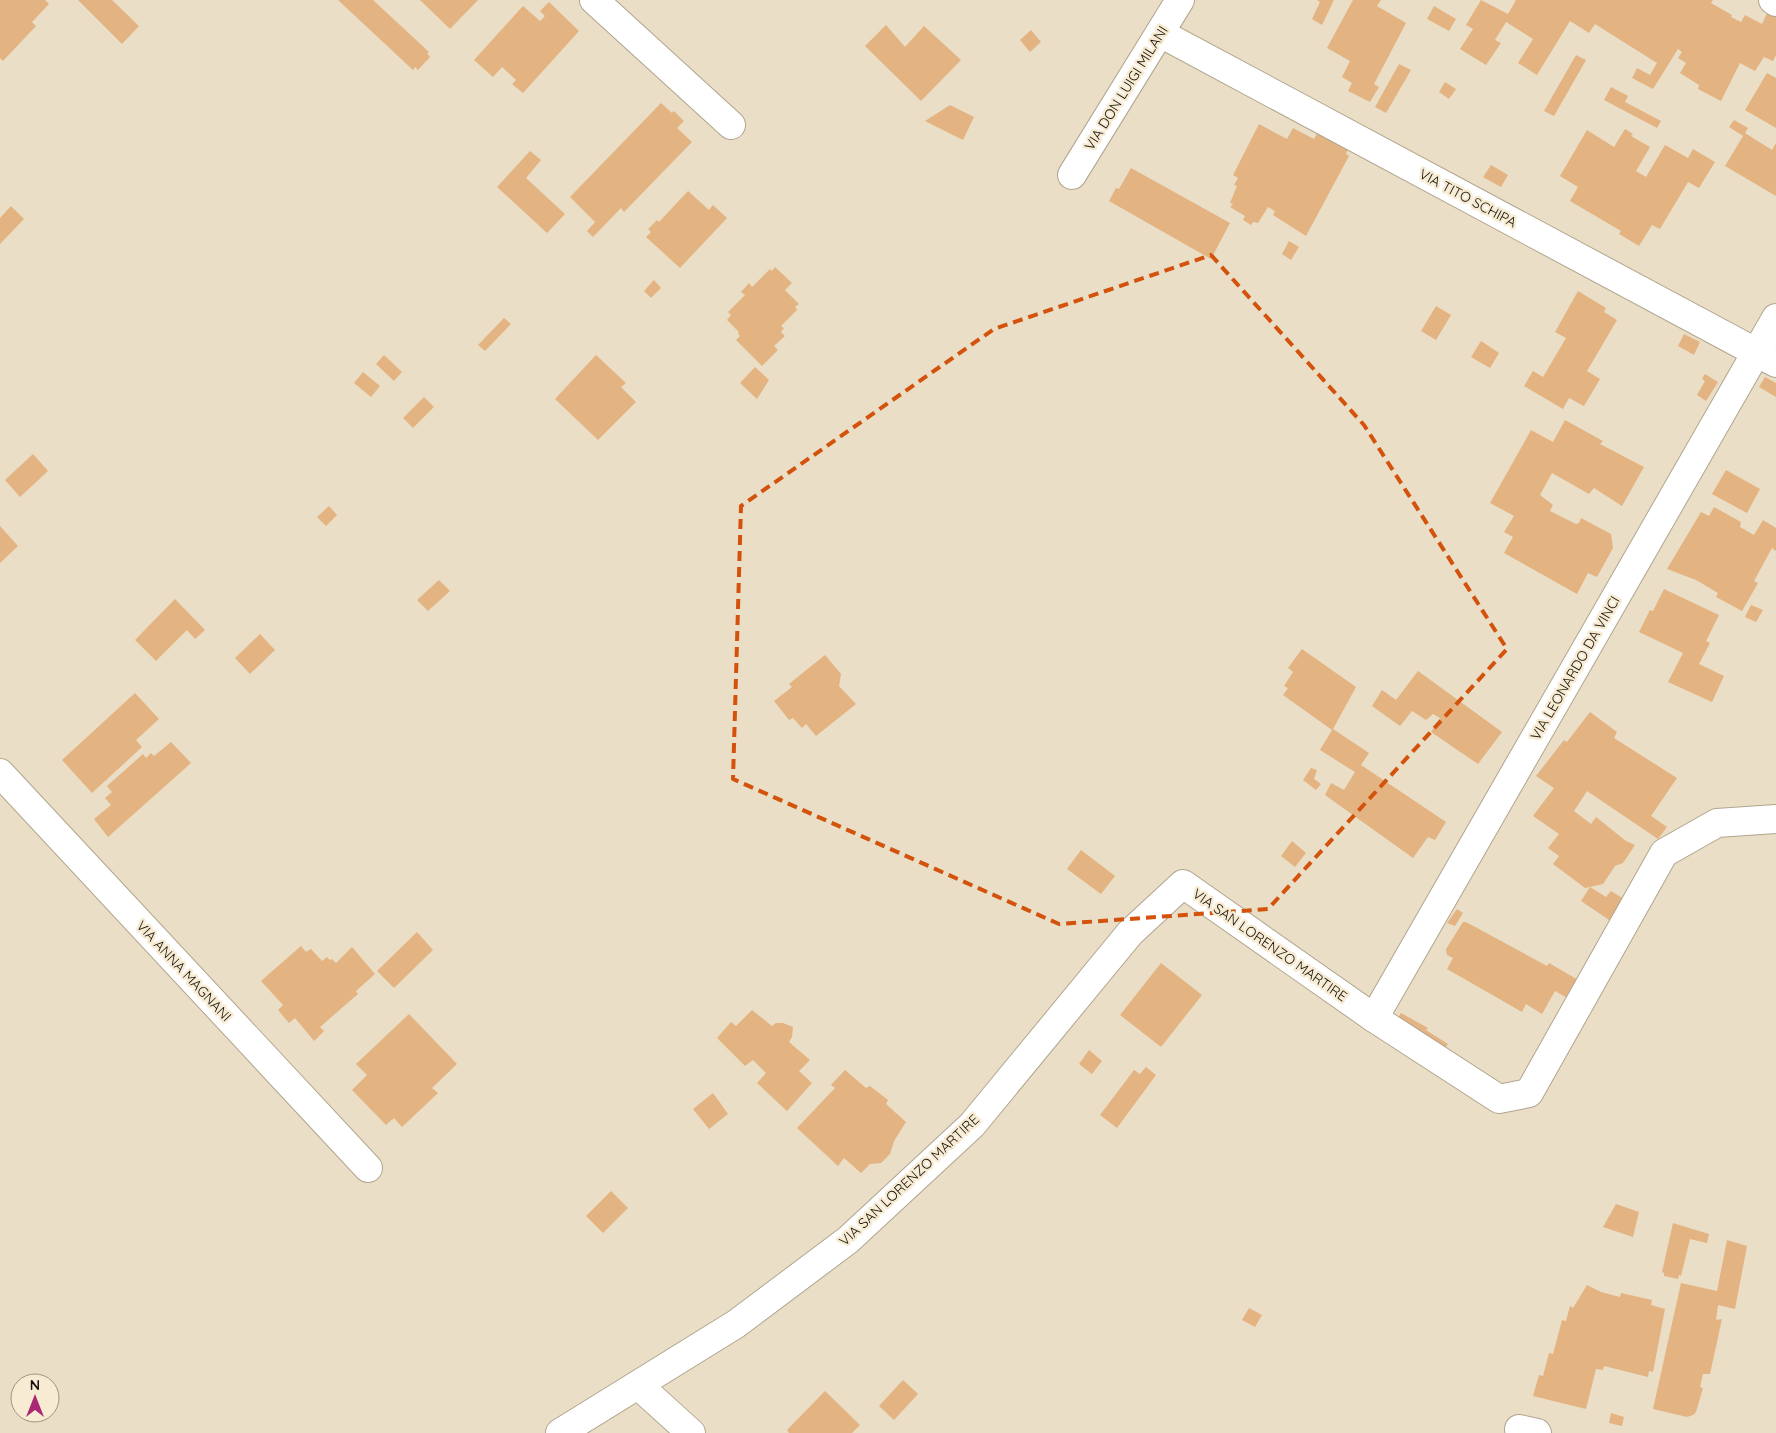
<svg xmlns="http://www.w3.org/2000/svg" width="1776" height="1433" font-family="Quicksand,sans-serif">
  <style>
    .building { fill: #e4b382 }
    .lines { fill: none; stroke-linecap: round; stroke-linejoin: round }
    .minor-casing { stroke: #b0a58e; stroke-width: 30 }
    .minor { stroke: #fff; stroke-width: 28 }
    .marked { fill: none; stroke: #d3520c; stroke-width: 4; stroke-dasharray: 10 6; stroke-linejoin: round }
    .labels { text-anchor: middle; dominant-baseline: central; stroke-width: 5; stroke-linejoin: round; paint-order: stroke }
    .street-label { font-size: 14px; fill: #17130a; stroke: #f7ebd3 }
  </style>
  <rect width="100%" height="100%" fill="#eadec6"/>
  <!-- building -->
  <g class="building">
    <polygon points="0,0 45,0 49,4 32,22 36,26 3,61 0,58"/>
    <polygon points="78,0 112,0 139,26 122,44"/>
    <polygon points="338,0 373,0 429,52 427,53 430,57 418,70 415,67 413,70"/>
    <polygon points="420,0 478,0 450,29"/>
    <polygon points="1317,0 1334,0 1322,25 1312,19 1320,2"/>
    <polygon points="1353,0 1381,0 1377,6 1406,23 1374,84 1379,87 1370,102 1348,91 1352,83 1342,77 1350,61 1327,48"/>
    <polygon points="1481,0 1508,14 1516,0 1713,0 1711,3 1732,15 1731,17 1741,22 1745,15 1762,24 1768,11 1776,15 1776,55 1773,61 1764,57 1755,71 1740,63 1721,101 1698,89 1699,85 1680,73 1686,63 1678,58 1682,52 1678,49 1653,89 1632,78 1637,68 1650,75 1657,63 1595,24 1589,33 1570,21 1537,75 1518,63 1533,39 1506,22 1495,40 1501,43 1486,65 1460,49 1473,29 1466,25"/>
    <polygon points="549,2 579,31 523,93 512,84 516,80 502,67 493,77 474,60 523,6 540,21 545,16 540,11"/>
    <polygon points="1434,6 1456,19 1449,31 1427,19"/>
    <polygon points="886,25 905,47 924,26 961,60 921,101 865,46"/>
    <polygon points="1031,30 1041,42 1030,52 1020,40"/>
    <polygon points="1576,55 1586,60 1554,116 1544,111"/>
    <polygon points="1399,64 1411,70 1386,113 1375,107"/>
    <polygon points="1767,73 1776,78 1776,128 1745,110"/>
    <polygon points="1445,82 1456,89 1449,99 1439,92"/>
    <polygon points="1611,87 1628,96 1625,102 1661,121 1657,128 1604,100"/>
    <polygon points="661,103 672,113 674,111 684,121 677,128 692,142 624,212 621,208 593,237 587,231 595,222 570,197"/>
    <polygon points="950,105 974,117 963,140 925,121"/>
    <polygon points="1734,120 1748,128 1745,133 1772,150 1776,143 1776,196 1725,166 1743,136 1729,127"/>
    <polygon points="1259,124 1287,139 1293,128 1314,139 1319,130 1350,144 1346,154 1349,156 1306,236 1273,215 1275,211 1268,207 1258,223 1253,222 1251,225 1243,220 1245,216 1230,207 1233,204 1230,203 1237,186 1234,185 1238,178 1233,175"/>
    <polygon points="1625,129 1633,134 1631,136 1650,147 1636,171 1646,177 1665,145 1688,158 1693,149 1715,162 1699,188 1688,182 1660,229 1652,225 1639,246 1619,234 1621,231 1570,201 1578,187 1560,176 1587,130 1614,147"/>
    <polygon points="530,151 541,160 526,178 565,214 547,233 497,187"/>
    <polygon points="1491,165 1508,175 1501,187 1483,177"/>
    <polygon points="1131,168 1230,223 1211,259 1109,201 1116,188 1119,189"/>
    <polygon points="688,191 709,210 713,205 727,218 680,268 646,237 651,232 648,229 657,220 659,222"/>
    <polygon points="11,206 24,219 0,244 0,218"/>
    <polygon points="1289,241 1299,247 1291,260 1282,254"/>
    <polygon points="775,267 792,283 785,290 799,304 795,307 797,310 781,326 784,328 781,332 785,336 774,346 778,350 762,366 736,340 740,336 738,334 739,332 727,320 731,315 728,312 745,295 741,292 749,283 752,287 770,269 772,271"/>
    <polygon points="654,280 661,288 651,298 644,291"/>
    <polygon points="1578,291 1606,308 1604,312 1617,320 1587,371 1600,379 1584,406 1569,398 1563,409 1524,386 1533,371 1543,377 1566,338 1555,332"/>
    <polygon points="1436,306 1451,315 1436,340 1421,331"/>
    <polygon points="504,318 511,324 485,351 478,345"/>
    <polygon points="1684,334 1700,342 1694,355 1678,346"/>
    <polygon points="1481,341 1499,353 1490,368 1471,357"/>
    <polygon points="384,355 402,372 394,381 376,364"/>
    <polygon points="596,355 626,383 621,387 636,402 598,440 555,399"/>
    <polygon points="755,367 769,380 757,399 740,383"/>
    <polygon points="363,372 380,386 371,397 354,383"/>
    <polygon points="1705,374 1718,382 1706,401 1697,395 1705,381 1702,379"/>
    <polygon points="1765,377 1776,383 1776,397 1759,387"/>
    <polygon points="424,397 434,407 413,428 403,418"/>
    <polygon points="1565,420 1603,441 1600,444 1644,467 1622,506 1594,488 1589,494 1552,473 1540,495 1553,505 1550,511 1576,524 1579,523 1581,518 1611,534 1613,548 1597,577 1588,573 1577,594 1504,553 1513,537 1504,532 1514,516 1490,503 1531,430 1553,442"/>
    <polygon points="33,454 48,471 20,497 5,480"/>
    <polygon points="1726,470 1760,489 1747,513 1712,494"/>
    <polygon points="329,506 337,515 326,526 317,517"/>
    <polygon points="1714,507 1741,522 1740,527 1754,535 1763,520 1776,528 1776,551 1772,548 1754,581 1758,583 1742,611 1716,597 1718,593 1696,580 1667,569 1701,512 1709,516"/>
    <polygon points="0,526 18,546 0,563"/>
    <polygon points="439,580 450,591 428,611 417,600"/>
    <polygon points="1664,589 1719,615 1706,641 1710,643 1699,664 1724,676 1712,702 1668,682 1683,653 1639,632 1650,610 1653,611"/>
    <polygon points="175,599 205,630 195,639 187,630 156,661 135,640"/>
    <polygon points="1751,605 1763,610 1756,622 1745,617"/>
    <polygon points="260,634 275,650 250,674 235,658"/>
    <polygon points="1302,649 1356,687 1333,729 1369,753 1361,765 1446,822 1435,840 1428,837 1413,858 1325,795 1331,783 1344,790 1355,772 1320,750 1332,730 1283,695 1288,688 1284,686 1293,672 1288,668"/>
    <polygon points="825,655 841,674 839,686 856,704 816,736 806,724 802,728 793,718 789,720 774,701 792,687 789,684"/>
    <polygon points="1418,671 1502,732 1478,764 1431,732 1440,718 1433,714 1426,720 1412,711 1400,726 1372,706 1382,690 1396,700"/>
    <polygon points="135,693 159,719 136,740 142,747 92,793 62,760"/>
    <polygon points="1590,712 1617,732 1614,738 1677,778 1651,816 1667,827 1658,839 1587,791 1574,811 1591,824 1596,817 1626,841 1635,845 1623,863 1615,866 1603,884 1590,887 1606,897 1611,891 1626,900 1612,922 1581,901 1590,887 1585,888 1553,864 1559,856 1548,848 1559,834 1533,816 1554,788 1536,776 1564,740 1567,742"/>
    <polygon points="171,742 191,763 108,837 94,819 111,805 105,798 112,792 107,786 143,754 146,758 151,753 154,756"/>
    <polygon points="1311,768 1317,770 1314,779 1321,784 1316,790 1303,780"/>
    <polygon points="1292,841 1306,853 1295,867 1281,856"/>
    <polygon points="1081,850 1115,876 1101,894 1067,869"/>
    <polygon points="1457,909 1463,913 1455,926 1447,923"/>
    <polygon points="1463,922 1466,922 1547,966 1549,963 1580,981 1569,999 1555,991 1542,1014 1526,1004 1522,1012 1447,969 1453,958 1447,955 1446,949"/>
    <polygon points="417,932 433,950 394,988 377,971"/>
    <polygon points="301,946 306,952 311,949 322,961 327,957 330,960 332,959 336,963 352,947 375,974 356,991 358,994 320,1027 324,1031 314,1041 295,1018 289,1023 278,1010 283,1005 261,981"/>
    <polygon points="1161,963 1202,995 1161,1047 1120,1015"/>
    <polygon points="752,1010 772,1026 776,1023 783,1023 793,1027 792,1037 789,1042 810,1060 799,1071 812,1083 787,1111 757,1083 766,1073 753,1060 745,1066 717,1038 731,1022 736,1026"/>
    <polygon points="1401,1013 1428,1028 1426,1030 1448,1044 1443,1051 1394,1025"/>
    <polygon points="409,1014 457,1064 432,1088 438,1093 402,1127 394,1118 386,1125 352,1090 367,1075 356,1064"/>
    <polygon points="1089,1050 1102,1061 1092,1074 1079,1064"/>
    <polygon points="1146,1067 1156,1075 1117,1128 1100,1115 1134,1070 1140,1074"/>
    <polygon points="845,1070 866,1088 870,1086 888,1100 886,1104 906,1122 894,1141 890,1154 881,1163 870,1164 861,1173 844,1158 838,1166 797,1128 835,1088 831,1085"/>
    <polygon points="713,1093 728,1114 709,1129 693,1109"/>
    <polygon points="611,1191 628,1208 603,1233 586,1216"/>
    <polygon points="1616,1204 1639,1212 1633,1237 1603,1227"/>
    <polygon points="1673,1223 1709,1234 1707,1243 1690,1239 1681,1276 1679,1275 1678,1279 1664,1276 1664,1273 1662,1272"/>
    <polygon points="1727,1240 1747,1246 1735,1309 1718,1305 1716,1320 1722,1319 1710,1374 1703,1374 1700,1387 1703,1388 1696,1412 1693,1415 1687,1417 1653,1409 1681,1283 1717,1291"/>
    <polygon points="1587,1285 1601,1292 1620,1297 1621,1293 1652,1300 1651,1305 1665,1309 1653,1372 1649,1371 1648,1377 1604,1366 1603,1370 1596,1369 1586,1409 1533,1396 1539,1375 1543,1376 1549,1353 1553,1354 1562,1320 1566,1321 1570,1306 1573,1308"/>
    <polygon points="1249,1308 1262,1315 1255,1327 1242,1320"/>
    <polygon points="903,1380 918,1394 894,1420 879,1406"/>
    <polygon points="825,1391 860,1425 852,1433 789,1433 787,1430"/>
    <polygon points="1611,1413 1624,1417 1622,1426 1609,1423"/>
  </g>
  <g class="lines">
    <!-- minor casing -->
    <g class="minor-casing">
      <g id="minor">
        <polyline points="594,0 731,125"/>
        <polyline points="1773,0 1776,2"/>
        <polyline points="1160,33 1776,363"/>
        <polyline points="1072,175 1180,0"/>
        <polyline points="0,773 368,1168"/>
        <polyline points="1374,1018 1776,318"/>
        <polyline points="638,1385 691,1433"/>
        <polyline points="1519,1429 1537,1433"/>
        <polyline points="560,1433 736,1324 848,1240 972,1125 1130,933 1183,884 1374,1018 1499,1099 1529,1093 1664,853 1717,823 1776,819"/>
      </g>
    </g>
    <!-- minor -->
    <use href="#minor" class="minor"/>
  </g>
  <!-- marked area -->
  <path class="marked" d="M1211 255 1364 425 1507 649 1268 909 1059 924 733 779 741 506 994 329Z"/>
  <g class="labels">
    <!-- street labels -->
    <g class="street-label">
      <text transform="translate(1126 88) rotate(-58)">VIA DON LUIGI MILANI</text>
      <text transform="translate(1468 198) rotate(28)">VIA TITO SCHIPA</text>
      <text transform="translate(1575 668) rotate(-60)">VIA LEONARDO DA VINCI</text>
      <text transform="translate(1270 945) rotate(35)">VIA SAN LORENZO MARTIRE</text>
      <text transform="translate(184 971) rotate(47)">VIA ANNA MAGNANI</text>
      <text transform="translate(909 1180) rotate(-43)">VIA SAN LORENZO MARTIRE</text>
    </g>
  </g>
  <!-- north arrow -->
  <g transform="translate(35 1398)"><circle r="24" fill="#f7ebd3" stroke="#9d9583"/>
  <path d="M0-4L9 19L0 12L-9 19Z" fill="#a92774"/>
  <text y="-8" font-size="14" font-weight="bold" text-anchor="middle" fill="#17130a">N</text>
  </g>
</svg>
